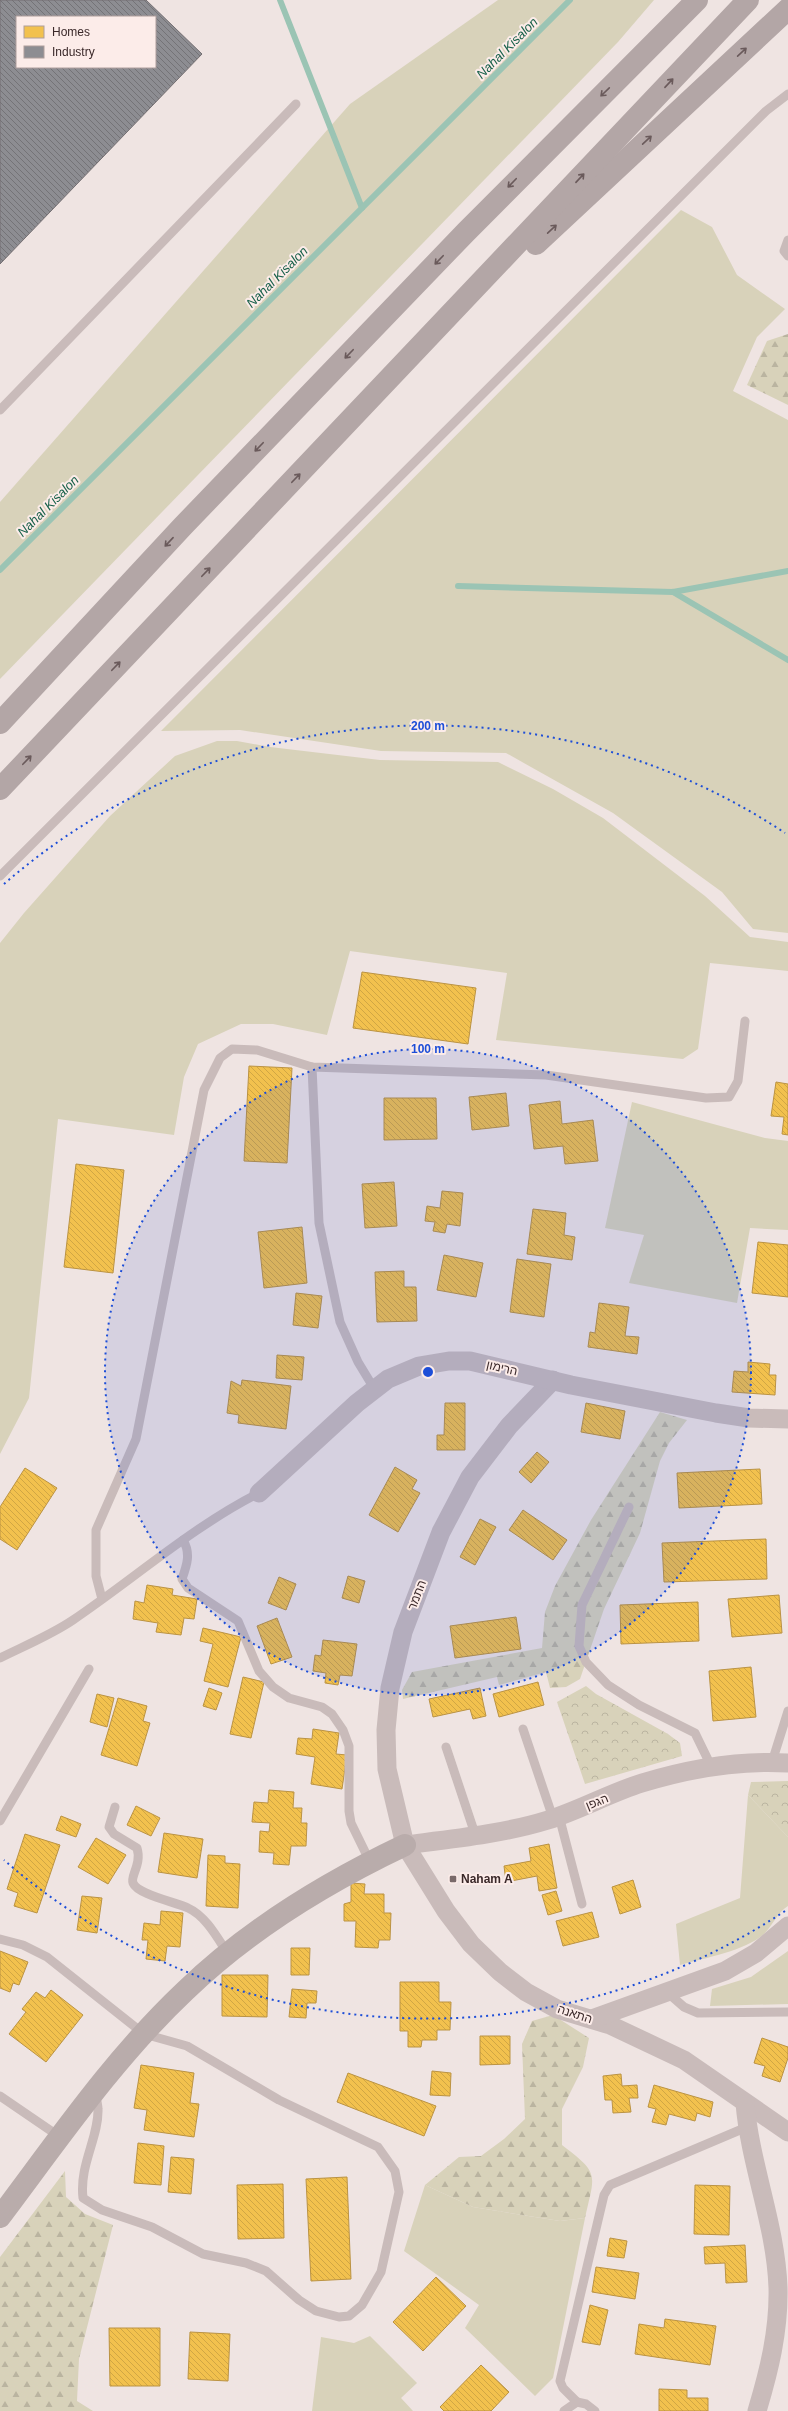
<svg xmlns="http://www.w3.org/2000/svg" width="788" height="2411" font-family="Helvetica,Heebo,sans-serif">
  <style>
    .green { fill: #d8d2ba }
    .forest { fill: url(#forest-firs) }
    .park { fill: url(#park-crowns) }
    .homes { fill: url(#homes-back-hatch); stroke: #bb9343 }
    .industry { fill: url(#industry-back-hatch); stroke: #746f72; fill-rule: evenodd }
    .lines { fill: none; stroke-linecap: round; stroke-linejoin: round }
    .stream { stroke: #9bc4b4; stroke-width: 6 }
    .service { stroke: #c9bbba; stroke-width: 9 }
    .minor { stroke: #c9bbba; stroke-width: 19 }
    .secondary { stroke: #b9acab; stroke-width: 22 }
    .trunk { stroke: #b3a6a6; stroke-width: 22 }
    .oneway { stroke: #6a5a5b }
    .ring { fill: none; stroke: #1d4ed8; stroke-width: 2; stroke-dasharray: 2 4 }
    .poi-dot { fill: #796a6a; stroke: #fcece9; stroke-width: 1.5 }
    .labels { text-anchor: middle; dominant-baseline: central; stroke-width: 4; stroke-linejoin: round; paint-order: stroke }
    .street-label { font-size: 12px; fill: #3a2829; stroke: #fcece9 }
    .poi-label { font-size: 12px; font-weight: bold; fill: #3a2829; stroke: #fcece9; text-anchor: start }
    .water-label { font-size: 13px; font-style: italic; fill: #18614a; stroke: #fcece9 }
    .centre { fill: #1d4ed8; stroke: #fcece9; stroke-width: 2 }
    .ring-label { font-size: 12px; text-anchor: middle; font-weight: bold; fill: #1d4ed8; stroke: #fcece9; stroke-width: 4; stroke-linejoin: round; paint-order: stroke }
  </style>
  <defs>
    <pattern id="forest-firs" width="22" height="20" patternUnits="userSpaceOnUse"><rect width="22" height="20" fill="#d8d2ba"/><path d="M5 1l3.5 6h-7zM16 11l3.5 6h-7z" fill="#bab4a0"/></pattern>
    <pattern id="park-crowns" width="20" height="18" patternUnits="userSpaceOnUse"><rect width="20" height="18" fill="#d8d2ba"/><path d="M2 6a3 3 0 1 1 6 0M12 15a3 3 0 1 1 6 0" fill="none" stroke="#bab4a0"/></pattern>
    <pattern id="homes-back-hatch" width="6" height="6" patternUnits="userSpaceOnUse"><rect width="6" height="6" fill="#f2c14e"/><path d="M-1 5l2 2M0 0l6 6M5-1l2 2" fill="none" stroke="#d0a644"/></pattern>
    <pattern id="industry-back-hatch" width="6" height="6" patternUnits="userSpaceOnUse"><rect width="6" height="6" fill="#8d8d92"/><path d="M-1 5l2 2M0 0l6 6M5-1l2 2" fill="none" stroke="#747377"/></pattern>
  </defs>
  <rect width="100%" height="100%" fill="#efe4e2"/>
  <!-- green -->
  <g class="green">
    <polygon points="498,0 654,0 618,42 0,679 0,502 350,104"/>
    <polygon points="681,210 712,227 737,275 785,309 757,337 733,391 788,420 788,933 753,929 722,892 613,813 506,753 381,751 240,730 161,731"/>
    <polygon points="217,741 237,741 270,747 380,760 498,762 553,789 603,818 705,896 750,937 788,942 788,971 710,963 698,1049 683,1059 496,1040 507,973 350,951 327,1035 273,1024 241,1024 198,1044 184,1077 174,1135 58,1119 29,1398 0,1454 0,943 24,913 110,816 175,756"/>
    <polygon points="632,1102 765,1138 788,1141 788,1230 750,1228 737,1303 629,1283 644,1235 605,1228"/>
    <path d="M748 1795 788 1837V1906C777 1913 773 1925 764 1934 745 1951 704 1958 680 1965L676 1924 740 1898Z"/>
    <polygon points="788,1951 788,2004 710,2006 712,1989 751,1977"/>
    <polygon points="425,2185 473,2207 560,2221 585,2218 553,2378 535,2396 465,2328 479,2305 404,2251"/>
    <polygon points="370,2336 417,2383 401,2398 413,2411 312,2411 321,2337 354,2343"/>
  </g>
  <!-- forest -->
  <g class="forest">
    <polygon points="788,334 788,405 747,385 767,341"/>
    <polygon points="660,1412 687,1420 669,1443 660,1461 640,1533 604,1609 580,1679 566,1687 550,1688 546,1672 499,1685 497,1677 403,1699 402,1690 412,1672 542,1648 545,1612 555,1586 591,1520"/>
    <path d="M553 2015 589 2038 583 2067 562 2109V2145C600 2174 595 2173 585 2218L560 2221 473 2207 425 2185 459 2157 481 2156 504 2139 525 2119 522 2044 532 2021Z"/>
    <polygon points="65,2171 66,2197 85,2214 113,2225 79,2359 77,2401 93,2411 0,2411 0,2257"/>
  </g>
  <!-- park -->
  <g class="park">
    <polygon points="586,1686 596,1694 668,1734 680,1743 682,1756 585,1784 557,1702"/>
    <polygon points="788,1781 788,1837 748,1795 751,1782"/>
  </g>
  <!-- homes -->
  <g class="homes">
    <polygon points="362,972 476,988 468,1044 353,1028"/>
    <polygon points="249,1066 292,1068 287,1163 244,1161"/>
    <polygon points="776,1082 788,1084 788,1135 782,1134 784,1117 771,1116"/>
    <polygon points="506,1093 509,1126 472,1130 469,1097"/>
    <polygon points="384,1098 436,1098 437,1139 384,1140"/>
    <polygon points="560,1101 562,1124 593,1120 598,1161 565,1164 563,1146 534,1149 529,1105"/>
    <polygon points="76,1164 124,1170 113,1273 64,1267"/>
    <polygon points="394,1182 397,1226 365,1228 362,1184"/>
    <polygon points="442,1191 463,1193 460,1226 447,1224 445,1233 433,1231 435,1222 425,1221 427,1206 440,1208"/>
    <polygon points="533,1209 566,1213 564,1235 575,1237 572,1260 527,1254"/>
    <polygon points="302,1227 307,1283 264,1288 258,1232"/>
    <polygon points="758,1242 788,1245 788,1297 752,1293"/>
    <polygon points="444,1255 483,1263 476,1297 437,1290"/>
    <polygon points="517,1259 551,1264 544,1317 510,1312"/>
    <polygon points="404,1271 404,1287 416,1287 417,1321 377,1322 375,1272"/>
    <polygon points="296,1293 322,1296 318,1328 293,1325"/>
    <polygon points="599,1303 629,1307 625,1336 639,1337 637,1354 588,1347 590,1332 595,1333"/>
    <polygon points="277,1355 304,1357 302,1380 276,1378"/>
    <polygon points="748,1362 770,1364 769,1375 776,1375 775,1395 732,1392 734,1371 748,1372"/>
    <polygon points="242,1380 291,1386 286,1429 238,1423 239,1415 227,1413 231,1381 241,1386"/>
    <polygon points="445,1403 465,1403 465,1450 437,1450 437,1435 444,1435"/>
    <polygon points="586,1403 625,1411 620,1439 581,1432"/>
    <polygon points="537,1452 549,1462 531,1483 519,1472"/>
    <polygon points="395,1467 417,1480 412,1489 420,1493 398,1532 369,1515"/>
    <polygon points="25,1468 57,1488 17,1550 0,1539 0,1507"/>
    <polygon points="760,1469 762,1504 679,1508 677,1473"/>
    <polygon points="523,1510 567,1540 553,1560 509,1530"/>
    <polygon points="480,1519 496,1527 475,1565 460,1557"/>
    <polygon points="766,1539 767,1579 664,1582 662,1543"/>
    <polygon points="348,1576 365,1581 359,1603 342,1598"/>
    <polygon points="279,1577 296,1584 286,1610 268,1603"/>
    <polygon points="147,1585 173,1589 172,1595 197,1599 194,1619 184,1618 181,1635 156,1632 158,1623 133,1619 135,1601 144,1603"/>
    <polygon points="779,1595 782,1633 732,1637 728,1599"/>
    <polygon points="698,1602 699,1641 621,1644 620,1605"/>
    <polygon points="516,1617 521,1649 455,1658 450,1626"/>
    <polygon points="277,1618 292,1657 271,1664 257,1626"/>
    <polygon points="203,1628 241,1637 228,1687 204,1681 213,1644 200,1641"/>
    <polygon points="323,1640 357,1644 352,1676 340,1675 338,1685 325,1683 326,1673 313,1671 315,1655 321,1656"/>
    <polygon points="751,1667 756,1717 713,1721 709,1671"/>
    <polygon points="243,1677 264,1682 251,1738 230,1734"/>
    <polygon points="538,1682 544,1705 499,1717 493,1694"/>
    <polygon points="209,1688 222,1693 216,1710 203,1706"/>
    <polygon points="480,1688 486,1716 473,1719 470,1709 433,1717 429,1699"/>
    <polygon points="97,1694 114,1698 107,1727 90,1722"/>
    <polygon points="118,1698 147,1706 143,1721 150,1723 137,1766 101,1755"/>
    <polygon points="313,1729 339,1733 336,1754 347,1755 342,1789 311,1784 315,1757 296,1754 298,1738 312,1739"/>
    <polygon points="269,1790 294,1792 293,1808 302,1808 301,1823 307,1823 306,1846 291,1846 289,1865 273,1864 274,1853 259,1852 260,1831 269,1832 270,1823 252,1822 254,1802 268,1803"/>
    <polygon points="136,1806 160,1818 151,1836 127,1825"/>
    <polygon points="61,1816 81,1824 76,1837 56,1830"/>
    <polygon points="164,1833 203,1839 197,1878 158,1872"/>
    <polygon points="25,1834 60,1845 37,1913 14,1906 18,1893 7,1889"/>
    <polygon points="96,1838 126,1855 108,1884 78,1867"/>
    <polygon points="549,1844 557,1888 539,1891 537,1876 506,1882 504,1866 531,1861 529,1848"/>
    <polygon points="208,1855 225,1856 225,1863 240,1864 238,1908 206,1906"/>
    <polygon points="633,1880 641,1907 620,1914 612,1887"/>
    <polygon points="351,1883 365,1884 364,1894 384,1894 384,1913 391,1913 390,1940 379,1940 378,1948 355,1947 356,1921 344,1921 344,1904 351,1902"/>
    <polygon points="556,1891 562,1911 548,1915 542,1895"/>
    <polygon points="82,1896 102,1898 97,1933 77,1930"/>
    <polygon points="161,1911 183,1913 180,1947 167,1946 165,1961 146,1959 148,1940 142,1940 144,1923 160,1925"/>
    <polygon points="592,1912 599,1937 563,1946 556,1921"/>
    <polygon points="291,1948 310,1948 309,1975 291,1975"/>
    <polygon points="0,1951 28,1962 19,1985 13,1983 10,1992 0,1988"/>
    <polygon points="222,1975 268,1975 267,2017 222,2016"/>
    <polygon points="400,1982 439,1982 439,2002 451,2002 450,2030 437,2030 437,2040 422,2040 421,2047 408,2047 408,2031 400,2031"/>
    <polygon points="292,1989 317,1991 316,2003 307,2003 306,2018 289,2017"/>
    <polygon points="51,1990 83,2015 46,2062 9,2034 26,2012 22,2009 36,1992 45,1998"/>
    <polygon points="480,2036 510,2036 510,2064 480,2065"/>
    <polygon points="762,2038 788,2047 788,2058 780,2082 762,2076 765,2066 754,2063"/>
    <polygon points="141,2065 194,2073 190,2103 199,2104 194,2137 144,2130 147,2110 134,2108"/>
    <polygon points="432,2071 451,2073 450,2096 430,2095"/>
    <polygon points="348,2073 436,2106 424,2136 337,2102"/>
    <polygon points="621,2074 622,2086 637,2085 638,2098 629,2098 631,2112 613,2113 612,2100 605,2100 603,2076"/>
    <polygon points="654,2085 713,2102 710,2117 697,2113 695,2121 669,2114 666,2125 652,2122 656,2109 648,2107"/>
    <polygon points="138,2143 164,2146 161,2185 134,2183"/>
    <polygon points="171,2157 194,2159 191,2194 168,2192"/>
    <polygon points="347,2177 351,2279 311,2281 306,2179"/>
    <polygon points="283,2184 284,2238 238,2239 237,2185"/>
    <polygon points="695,2185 730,2186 729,2235 694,2234"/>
    <polygon points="610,2238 627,2241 624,2258 607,2256"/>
    <polygon points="745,2245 747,2282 726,2283 725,2263 705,2264 704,2247"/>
    <polygon points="596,2267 639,2273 635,2299 592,2292"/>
    <polygon points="436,2277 466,2306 423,2351 393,2322"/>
    <polygon points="590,2305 608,2310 600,2345 582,2342"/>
    <polygon points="665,2319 716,2326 710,2365 635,2354 639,2324 664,2328"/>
    <polygon points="109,2328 160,2328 160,2386 110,2386"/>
    <polygon points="190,2332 230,2334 228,2381 188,2379"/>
    <polygon points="481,2365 509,2392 491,2411 444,2411 440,2407"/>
    <polygon points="659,2389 687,2390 687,2398 708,2398 708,2411 659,2411"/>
  </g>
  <!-- industry -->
  <path class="industry" d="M0 0H146L202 54 0 264ZM17 17H155V67H17Z"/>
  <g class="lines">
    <!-- stream -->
    <g class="stream">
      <polyline points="280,0 362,208"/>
      <polyline points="0,570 570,0"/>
      <polyline points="458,586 673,592 788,571"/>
      <polyline points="673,592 788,660"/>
    </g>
    <!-- service -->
    <g class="service">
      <polyline points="788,240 784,251 788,256"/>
      <polyline points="0,410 296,104"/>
      <polyline points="0,876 766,111 788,94"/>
      <polyline points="312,1067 319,1223 340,1322 358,1362 375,1390"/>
      <polyline points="629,1507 582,1605 579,1646 586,1662 608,1685 639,1705 695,1733 712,1768"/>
      <path d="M183 1540C191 1553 187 1565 182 1579L188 1588 238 1621 259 1671 273 1687 289 1698 322 1707 332 1714 343 1730 349 1746V1811L351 1823 370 1862"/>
      <polyline points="102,1599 96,1576 96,1530 136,1439 204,1090 220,1058 232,1049 257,1050 312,1067 546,1075 706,1098 729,1097 738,1081 745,1021"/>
      <path d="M0 1658C24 1646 51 1635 73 1620 135 1578 192 1527 259 1493"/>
      <polyline points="523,1729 553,1818"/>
      <polyline points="446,1747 475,1834"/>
      <polyline points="772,1762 788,1711"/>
      <path d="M115 1807 109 1827 114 1834 137 1848C142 1864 130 1876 133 1883 138 1895 176 1902 188 1908 206 1916 218 1939 228 1954"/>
      <polyline points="559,1816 582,1904"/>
      <polyline points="0,1821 89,1669"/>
      <path d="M0 1939 23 1945 47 1957 144 2034 187 2046 279 2100 378 2147 395 2171 399 2192 381 2272 362 2305 349 2316 339 2317 316 2311 299 2300 266 2271 246 2263 203 2254 152 2227 102 2210 83 2198C79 2165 99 2137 98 2109 98 2104 96 2098 95 2093"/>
      <polyline points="668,1993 684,2007 698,2013 788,2012"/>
      <polyline points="0,2096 60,2137"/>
      <polyline points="577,2402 563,2388 560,2381 604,2195 610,2185 747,2127"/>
      <polyline points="564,2411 577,2402 586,2404 595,2411"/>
    </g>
    <!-- minor -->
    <g class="minor">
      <polyline points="553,1380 509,1426 470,1477 441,1532 403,1632 390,1688 386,1730 387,1769 405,1845 446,1911 471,1944 500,1972 526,1992 557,2009 610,2025 684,2060 788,2132"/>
      <polyline points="259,1493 357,1403 388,1379 419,1366 449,1361 470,1361 571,1385 716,1413 749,1418 788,1419"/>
      <path d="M405 1845C452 1839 503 1834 548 1820 580 1810 610 1793 642 1783 688 1769 739 1760 788 1763"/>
      <polyline points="592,2019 725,1971 756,1953 788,1926"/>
      <path d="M745 2103C750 2165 776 2225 778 2288 779 2331 769 2371 757 2411"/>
    </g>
    <!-- secondary -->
    <path class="secondary" d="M0 2217C58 2140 114 2058 185 1991 249 1929 325 1883 405 1845"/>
    <!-- trunk -->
    <g class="trunk">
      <polyline points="536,244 788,9"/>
      <polyline points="0,723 183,526 466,232 697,0"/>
      <polyline points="0,789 748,0"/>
    </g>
  </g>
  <!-- one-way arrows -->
  <defs><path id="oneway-shaft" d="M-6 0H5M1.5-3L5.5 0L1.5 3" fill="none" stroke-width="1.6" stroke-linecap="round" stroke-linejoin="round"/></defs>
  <g class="oneway">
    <use href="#oneway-shaft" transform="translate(742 52) rotate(-43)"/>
    <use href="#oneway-shaft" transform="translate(669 83) rotate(-47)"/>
    <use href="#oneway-shaft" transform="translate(605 92) rotate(136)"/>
    <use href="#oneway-shaft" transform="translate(647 140) rotate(-43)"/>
    <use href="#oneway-shaft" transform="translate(580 178) rotate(-47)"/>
    <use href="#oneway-shaft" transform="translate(512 183) rotate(134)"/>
    <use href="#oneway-shaft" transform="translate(552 229) rotate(-43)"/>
    <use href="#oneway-shaft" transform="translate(439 260) rotate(134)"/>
    <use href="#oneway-shaft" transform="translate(349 354) rotate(134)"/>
    <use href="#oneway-shaft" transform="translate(259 447) rotate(134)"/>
    <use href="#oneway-shaft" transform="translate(296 478) rotate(-46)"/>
    <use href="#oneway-shaft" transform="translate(169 542) rotate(133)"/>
    <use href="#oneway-shaft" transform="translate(206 572) rotate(-46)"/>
    <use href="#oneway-shaft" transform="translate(116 666) rotate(-46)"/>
    <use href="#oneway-shaft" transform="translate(27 760) rotate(-46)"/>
  </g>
  <!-- distance rings -->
  <circle cx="428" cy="1372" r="323" fill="#1d4ed8" fill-opacity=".12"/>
  <g class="ring">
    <circle cx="428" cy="1372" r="323"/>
    <path d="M785 1911A646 646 0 0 1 4 1860M4 884A646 646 0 0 1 785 833"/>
  </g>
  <!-- markers -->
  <rect class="poi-dot" x="449" y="1875" width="8" height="8" rx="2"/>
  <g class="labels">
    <!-- street labels -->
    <g class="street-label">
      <text transform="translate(502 1368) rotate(13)">הרימון</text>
      <text transform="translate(417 1595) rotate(-69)">התמר</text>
      <text transform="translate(597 1802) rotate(-22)">הגפן</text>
      <text transform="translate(575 2014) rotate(18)">התאנה</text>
    </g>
    <!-- poi labels -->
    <g class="poi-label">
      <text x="461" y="1879">Naham A</text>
    </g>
    <!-- water labels -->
    <g class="water-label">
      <text transform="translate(507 48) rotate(-45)">Nahal Kisalon</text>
      <text transform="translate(277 277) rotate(-45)">Nahal Kisalon</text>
      <text transform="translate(48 506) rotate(-45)">Nahal Kisalon</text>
    </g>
  </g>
  <circle cx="428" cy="1372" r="6" class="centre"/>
  <g class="ring-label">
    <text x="428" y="730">200 m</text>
    <text x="428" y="1053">100 m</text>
  </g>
  <!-- legend -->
  <rect x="16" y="16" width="140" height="52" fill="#fcece9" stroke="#ae9e9c"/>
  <rect x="24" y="26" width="20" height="12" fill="#f2c14e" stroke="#ae9e9c"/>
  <text x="52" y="36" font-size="12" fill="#3a2829">Homes</text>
  <rect x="24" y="46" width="20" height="12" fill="#8d8d92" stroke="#ae9e9c"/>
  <text x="52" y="56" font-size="12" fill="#3a2829">Industry</text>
</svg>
